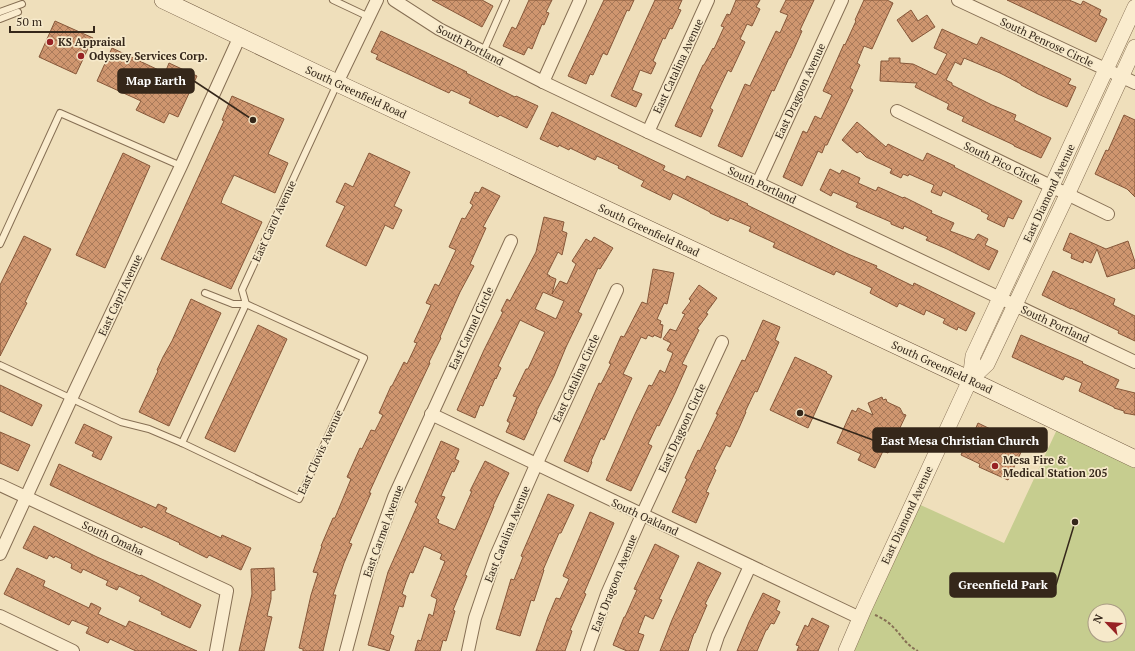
<svg xmlns="http://www.w3.org/2000/svg" width="1135" height="651" font-family="'PT Serif',serif">
  <style>
    .green { fill: #c6cd8f; fill-rule: evenodd }
    .building { fill: url(#building-cross-hatch); stroke: #865739; fill-rule: evenodd }
    .lines { fill: none; stroke-linecap: round; stroke-linejoin: round }
    .service-casing { stroke: #866f54; stroke-width: 8 }
    .minor-casing { stroke: #866f54; stroke-width: 14 }
    .tertiary-casing { stroke: #866f54; stroke-width: 16 }
    .secondary-casing { stroke: #685038; stroke-width: 18 }
    .path { stroke: #866f54; stroke-width: 2; stroke-dasharray: 3 2; stroke-linecap: butt }
    .service { stroke: #faecce; stroke-width: 6 }
    .minor { stroke: #faecce; stroke-width: 12 }
    .tertiary { stroke: #faecce; stroke-width: 15 }
    .secondary { stroke: #faecce; stroke-width: 17 }
    .poi-dot { fill: #972224; stroke: #f6e9ca; stroke-width: 1.5 }
    .labels { text-anchor: middle; dominant-baseline: central; stroke-width: 3.5; stroke-linejoin: round; paint-order: stroke }
    .poi-label { font-size: 11px; font-weight: bold; fill: #35271a; stroke: #f6e9ca; text-anchor: start }
    .street-label { font-size: 11px; fill: #35271a; stroke: #f6e9ca }
    .leader { fill: none; stroke: #35271a; stroke-width: 1.5 }
    .callout-dot { fill: #35271a; stroke: #f6e9ca; stroke-width: 1.5 }
    .callout { fill: #35271a; stroke: #35271a; stroke-width: 1.5 }
    .callout-label { font-size: 12px; text-anchor: middle; font-weight: bold; fill: #fff }
  </style>
  <defs>
    <pattern id="building-cross-hatch" width="8" height="8" patternUnits="userSpaceOnUse"><rect width="8" height="8" fill="#cf966f"/><path d="M0 0l8 8M0 8l8-8" fill="none" stroke="#a97a5a"/></pattern>
  </defs>
  <rect width="100%" height="100%" fill="#efdfbb"/>
  <!-- green -->
  <path class="green" d="M1060 423 1135 459V651H846L914 502 1004 543ZM1095 611H1119V635H1095Z"/>
  <!-- building -->
  <g class="building">
    <polygon points="432,0 482,0 493,6 482,27"/>
    <polygon points="529,0 552,0 546,12 549,13 544,25 542,24 532,49 528,47 524,55 503,46 512,27 516,29"/>
    <polygon points="604,0 634,0 629,11 627,10 607,55 603,53 593,75 590,74 586,84 568,76"/>
    <polygon points="655,0 682,0 678,9 681,10 672,29 670,28 665,39 663,38 653,61 656,63 651,74 640,70 632,90 642,94 636,107 611,96"/>
    <polygon points="736,0 760,0 756,7 760,9 752,26 747,24 740,39 745,42 731,72 728,70 710,108 713,110 701,137 675,126 703,65 704,65 713,48 714,49 724,27 721,26 727,14 730,15"/>
    <polygon points="786,0 814,0 800,30 802,31 790,58 789,58 774,91 772,90 742,157 718,146 745,84 750,86 776,31 780,33 788,15 780,12"/>
    <polygon points="864,0 887,0 893,3 872,49 864,46 857,63 860,65 850,88 853,90 827,145 825,145 822,153 818,151 802,186 783,177 803,131 807,133 815,116 821,119 832,95 823,91 844,44 845,45 856,21 855,20"/>
    <polygon points="1007,0 1069,0 1081,5 1083,1 1101,10 1099,15 1107,19 1096,42 1069,29"/>
    <polygon points="911,10 918,21 927,15 935,27 912,42 897,20"/>
    <polygon points="55,21 93,38 76,74 39,57"/>
    <polygon points="942,29 977,45 981,37 1071,79 1068,84 1076,87 1067,107 1038,94 1021,85 1021,84 1000,73 964,58 961,65 955,62 946,80 952,83 952,85 992,105 1016,115 1014,120 1018,122 1051,138 1041,158 1014,146 1014,145 962,121 964,117 947,109 949,104 915,87 917,83 880,81 881,61 889,61 889,58 900,58 900,63 913,64 936,75 947,54 934,48"/>
    <polygon points="381,31 467,72 466,73 515,97 516,96 538,106 527,128 500,115 498,117 469,103 471,99 451,90 449,93 376,59 378,55 371,52"/>
    <polygon points="112,48 165,73 169,63 197,76 178,117 169,113 164,123 136,110 141,101 97,81"/>
    <polygon points="232,96 284,119 268,154 288,163 275,193 234,175 223,197 221,203 262,222 231,289 161,259 224,121 222,120"/>
    <polygon points="552,112 665,166 663,170 685,180 687,176 748,204 747,205 848,254 877,266 876,268 913,286 914,283 975,313 966,331 958,327 957,330 943,323 945,319 926,310 924,315 899,303 897,307 870,293 872,288 836,271 834,275 773,247 775,243 749,231 751,227 730,218 728,221 710,213 710,212 673,193 670,200 641,186 644,181 618,168 619,166 597,156 595,160 570,148 569,150 559,145 558,147 540,139"/>
    <polygon points="1124,115 1135,120 1135,197 1127,189 1095,174 1106,150 1108,151"/>
    <polygon points="857,122 886,147 888,144 923,161 927,153 955,166 954,167 1022,201 1013,219 1008,217 1004,227 987,219 989,215 981,211 982,210 943,191 941,196 931,192 934,185 909,174 908,176 903,174 901,178 890,173 892,169 866,157 860,151 857,153 842,140"/>
    <polygon points="123,153 150,166 105,268 76,255"/>
    <polygon points="369,153 410,172 394,206 402,210 393,229 385,225 366,266 326,246 345,206 336,202 345,183 353,187"/>
    <polygon points="830,169 840,174 842,170 860,178 858,183 876,191 878,187 903,198 904,197 932,211 931,213 954,223 950,231 974,240 978,234 988,239 985,245 998,251 989,270 947,249 926,240 928,237 904,226 903,229 891,224 891,222 856,207 858,203 833,192 831,196 820,190"/>
    <polygon points="482,187 500,196 483,227 486,228 470,264 474,266 460,292 440,337 441,338 429,362 430,363 386,456 369,493 371,493 349,543 352,544 344,563 333,595 336,595 323,651 303,651 303,649 299,648 311,595 318,573 313,572 322,546 321,546 333,518 335,518 351,479 347,477 360,448 362,449 371,430 375,431 383,415 379,413 391,386 392,386 404,362 407,364 417,343 414,342 431,305 426,303 435,284 439,286 456,250 449,247 462,218 465,219 473,205 470,203 475,192 479,193"/>
    <path d="M544 217 564 222 562 231 567 233 562 255 558 252 547 274 550 276H549L556 279 552 294 560 281 567 284 576 264 572 261 586 239 591 242 594 237 613 248 600 269 598 268 578 312 582 314 566 347 554 376 536 412H537L524 440 506 432 510 423 507 421 517 397 513 396 526 369H528L545 332 520 320 498 366 501 368 496 379 495 378 483 406 480 405 475 418 457 410 484 350 503 312 501 311 507 299 510 301 536 252ZM543 292 564 301 556 319 535 309Z"/>
    <polygon points="1070,233 1106,249 1128,241 1135,262 1135,268 1107,277 1097,249 1091,263 1084,260 1083,263 1071,258 1072,254 1063,250"/>
    <polygon points="24,236 51,249 25,302 27,303 0,356 0,285"/>
    <polygon points="653,269 674,273 667,304 664,303 657,319 661,321 660,324 663,325 661,338 654,335 653,337 648,335 646,339 641,337 623,374 632,378 604,440 601,438 591,461 592,462 588,472 564,461 599,383 601,384 611,364 609,363 621,336 624,337 642,302 647,304"/>
    <polygon points="1053,271 1115,299 1113,305 1135,316 1135,341 1118,333 1119,331 1071,308 1071,309 1042,295"/>
    <polygon points="699,285 717,298 706,313 708,314 697,329 699,330 682,364 687,366 675,393 659,426 657,425 648,444 652,446 631,491 606,480 635,414 649,385 652,386 660,370 665,373 673,353 667,350 671,343 663,339 670,329 676,331 685,314 682,313 691,301 689,299"/>
    <polygon points="191,299 221,313 169,426 139,412 158,371 157,370 163,357 172,341"/>
    <polygon points="763,320 780,327 775,340 779,342 757,392 755,391 745,412 746,412 739,428 730,447 726,445 714,469 716,470 706,492 709,493 696,523 672,512 687,479 685,478 698,450 700,451 718,414 716,414 742,360 745,361"/>
    <polygon points="258,325 287,339 235,452 205,438"/>
    <polygon points="1021,335 1083,362 1082,363 1119,380 1115,388 1135,393 1135,415 1124,413 1124,411 1114,408 1114,407 1079,391 1082,383 1065,376 1063,380 1012,357"/>
    <polygon points="795,357 827,372 826,373 832,376 808,428 770,410"/>
    <polygon points="0,385 42,405 32,426 0,411"/>
    <polygon points="882,397 883,400 886,399 887,402 900,408 903,414 906,415 888,453 883,451 875,468 858,460 861,454 837,443 852,410 856,412 858,408 873,415 868,403"/>
    <polygon points="978,423 1015,441 1013,445 1022,450 1008,480 979,467 980,464 961,455 965,445 968,446"/>
    <polygon points="84,424 112,437 101,460 92,456 94,452 75,443"/>
    <polygon points="0,432 30,445 18,471 0,463"/>
    <polygon points="441,441 459,449 455,459 459,461 454,472 452,471 441,496 445,497 436,518 439,520 438,523 455,530 472,491 470,491 485,461 509,473 493,506 494,506 465,575 467,576 453,610 455,611 446,641 443,640 440,651 415,651 418,640 421,641 429,614 433,616 437,599 431,596 445,561 440,559 442,554 424,546 413,573 410,572 406,582 402,594 406,596 403,607 399,606 390,634 394,636 389,651 368,645 388,572 418,504 415,502"/>
    <polygon points="59,464 156,508 158,504 167,508 165,512 221,538 222,535 251,548 241,570 209,555 207,558 179,544 180,543 143,526 142,528 50,485"/>
    <polygon points="548,494 574,505 561,533 559,533 543,570 544,570 534,601 531,600 520,636 496,629 511,579 514,580 523,557 521,556"/>
    <polygon points="590,512 614,523 584,593 586,594 570,630 572,631 565,651 536,651 548,617 556,598 560,599 569,579 563,576"/>
    <polygon points="34,526 97,557 140,576 141,575 201,605 190,628 161,614 162,612 139,601 141,597 119,586 117,590 106,585 108,581 83,569 81,573 71,568 72,564 55,556 54,558 49,555 47,559 23,548"/>
    <polygon points="655,544 679,556 659,599 662,600 653,619 645,615 638,633 644,635 638,651 627,651 613,645 624,617 625,617 637,590 634,589"/>
    <polygon points="698,562 721,573 705,604 707,605 695,633 694,633 688,651 660,651 672,620"/>
    <polygon points="17,568 45,581 43,586 89,608 91,603 101,608 98,614 126,627 129,621 197,651 136,651 110,639 108,643 86,633 89,627 72,620 69,625 4,594"/>
    <polygon points="274,568 275,590 271,591 271,599 267,616 272,617 264,651 239,651 252,594 251,569"/>
    <polygon points="763,593 780,601 776,610 780,612 774,624 771,623 767,630 766,630 757,651 737,651 749,622"/>
    <polygon points="812,618 829,626 818,651 797,651 799,646 796,645 805,625 808,627"/>
  </g>
  <g class="lines">
    <!-- service casing -->
    <g class="service-casing">
      <g id="service">
        <polyline points="333,0 369,17"/>
        <polyline points="0,12 22,4"/>
        <polyline points="0,19 18,12"/>
        <polyline points="483,52 506,0"/>
        <polyline points="0,244 60,113 181,166"/>
        <polyline points="0,365 121,422 149,429 182,443 299,499 364,358 246,304 233,304 205,293"/>
        <polyline points="182,443 246,304 242,290 337,84"/>
      </g>
    </g>
    <!-- minor casing -->
    <g class="minor-casing">
      <g id="minor">
        <polyline points="394,0 439,29 543,82 648,132 758,183 1000,298 1135,362"/>
        <polyline points="958,0 1135,83"/>
        <polyline points="543,82 580,0"/>
        <polyline points="337,83 377,0"/>
        <polyline points="897,111 1108,214"/>
        <polyline points="648,132 708,0"/>
        <polyline points="758,183 842,0"/>
        <polyline points="431,414 860,618"/>
        <polyline points="0,485 227,591 216,651"/>
        <polyline points="0,554 71,399 181,166 240,36"/>
        <polyline points="0,616 73,651"/>
        <polyline points="346,651 368,569 394,497 511,241"/>
        <polyline points="468,651 475,618 496,556 536,465 617,290"/>
        <polyline points="587,651 607,594 642,515 722,342"/>
        <polyline points="713,651 718,636 750,566"/>
      </g>
    </g>
    <!-- tertiary casing -->
    <g class="tertiary-casing">
      <g id="tertiary">
        <polyline points="970,380 987,364 1067,195 1135,47"/>
        <polyline points="846,651 864,609 970,380 973,356 1135,7"/>
      </g>
    </g>
    <!-- secondary casing -->
    <g class="secondary-casing">
      <polyline id="secondary" points="163,0 337,83 970,380 1135,459"/>
    </g>
    <!-- path -->
    <path class="path" d="M875 615C882 618 889 622 894 628 903 637 906 645 918 651"/>
    <!-- service -->
    <use href="#service" class="service"/>
    <!-- minor -->
    <use href="#minor" class="minor"/>
    <!-- tertiary -->
    <use href="#tertiary" class="tertiary"/>
    <!-- secondary -->
    <use href="#secondary" class="secondary"/>
  </g>
  <!-- markers -->
  <g class="poi-dot">
    <circle cx="50" cy="42" r="4"/>
    <circle cx="81" cy="56" r="4"/>
    <circle cx="995" cy="466" r="4"/>
  </g>
  <g class="labels">
    <!-- poi labels -->
    <g class="poi-label">
      <text x="58" y="42">KS Appraisal</text>
      <text x="89" y="56">Odyssey Services Corp.</text>
      <text x="1003" y="460">Mesa Fire &amp;<tspan x="1003" dy="13">Medical Station 205</tspan></text>
    </g>
    <!-- street labels -->
    <g class="street-label">
      <text transform="translate(1047 42) rotate(25)">South Penrose Circle</text>
      <text transform="translate(470 45) rotate(28)">South Portland</text>
      <text transform="translate(678 66) rotate(-65)">East Catalina Avenue</text>
      <text transform="translate(800 91) rotate(-65)">East Dragoon Avenue</text>
      <text transform="translate(356 92) rotate(25)">South Greenfield Road</text>
      <text transform="translate(1002 163) rotate(26)">South Pico Circle</text>
      <text transform="translate(762 185) rotate(25)">South Portland</text>
      <text transform="translate(1049 193) rotate(-65)">East Diamond Avenue</text>
      <text transform="translate(274 221) rotate(-65)">East Carol Avenue</text>
      <text transform="translate(649 230) rotate(25)">South Greenfield Road</text>
      <text transform="translate(120 295) rotate(-65)">East Capri Avenue</text>
      <text transform="translate(1055 324) rotate(25)">South Portland</text>
      <text transform="translate(471 328) rotate(-65)">East Carmel Circle</text>
      <text transform="translate(942 367) rotate(25)">South Greenfield Road</text>
      <text transform="translate(576 378) rotate(-65)">East Catalina Circle</text>
      <text transform="translate(682 428) rotate(-65)">East Dragoon Circle</text>
      <text transform="translate(320 452) rotate(-65)">East Clovis Avenue</text>
      <text transform="translate(907 515) rotate(-65)">East Diamond Avenue</text>
      <text transform="translate(645 517) rotate(25)">South Oakland</text>
      <text transform="translate(383 531) rotate(-70)">East Carmel Avenue</text>
      <text transform="translate(507 534) rotate(-68)">East Catalina Avenue</text>
      <text transform="translate(113 538) rotate(25)">South Omaha</text>
      <text transform="translate(614 583) rotate(-68)">East Dragoon Avenue</text>
    </g>
  </g>
  <!-- callouts -->
  <path class="leader" d="M253 120L194 81M800 413L873 440M1075 522L1056 585"/>
  <g class="callout-dot">
    <circle cx="253" cy="120" r="4"/>
    <circle cx="800" cy="413" r="4"/>
    <circle cx="1075" cy="522" r="4"/>
  </g>
  <g class="callout">
    <rect x="118" y="69" width="76" height="24" rx="4"/>
    <rect x="873" y="428" width="174" height="24" rx="4"/>
    <rect x="950" y="573" width="106" height="24" rx="4"/>
  </g>
  <g class="callout-label">
    <text x="156" y="85">Map Earth</text>
    <text x="960" y="445">East Mesa Christian Church</text>
    <text x="1003" y="589">Greenfield Park</text>
  </g>
  <!-- north arrow -->
  <g transform="translate(1107 623) rotate(295)"><circle r="19" fill="#f6e9ca" stroke="#a99b84"/>
  <path d="M0-3L7 15L0 10L-7 15Z" fill="#972224"/>
  <text y="-6" font-size="11" font-weight="bold" text-anchor="middle" fill="#35271a">N</text>
  </g>
  <!-- scale -->
  <path d="M10 26v6h84v-6" fill="none" stroke="#35271a" stroke-width="2"/>
  <text x="16" y="26" font-size="12" fill="#35271a" stroke="#f6e9ca" stroke-width="3" paint-order="stroke">50 m</text>
</svg>
